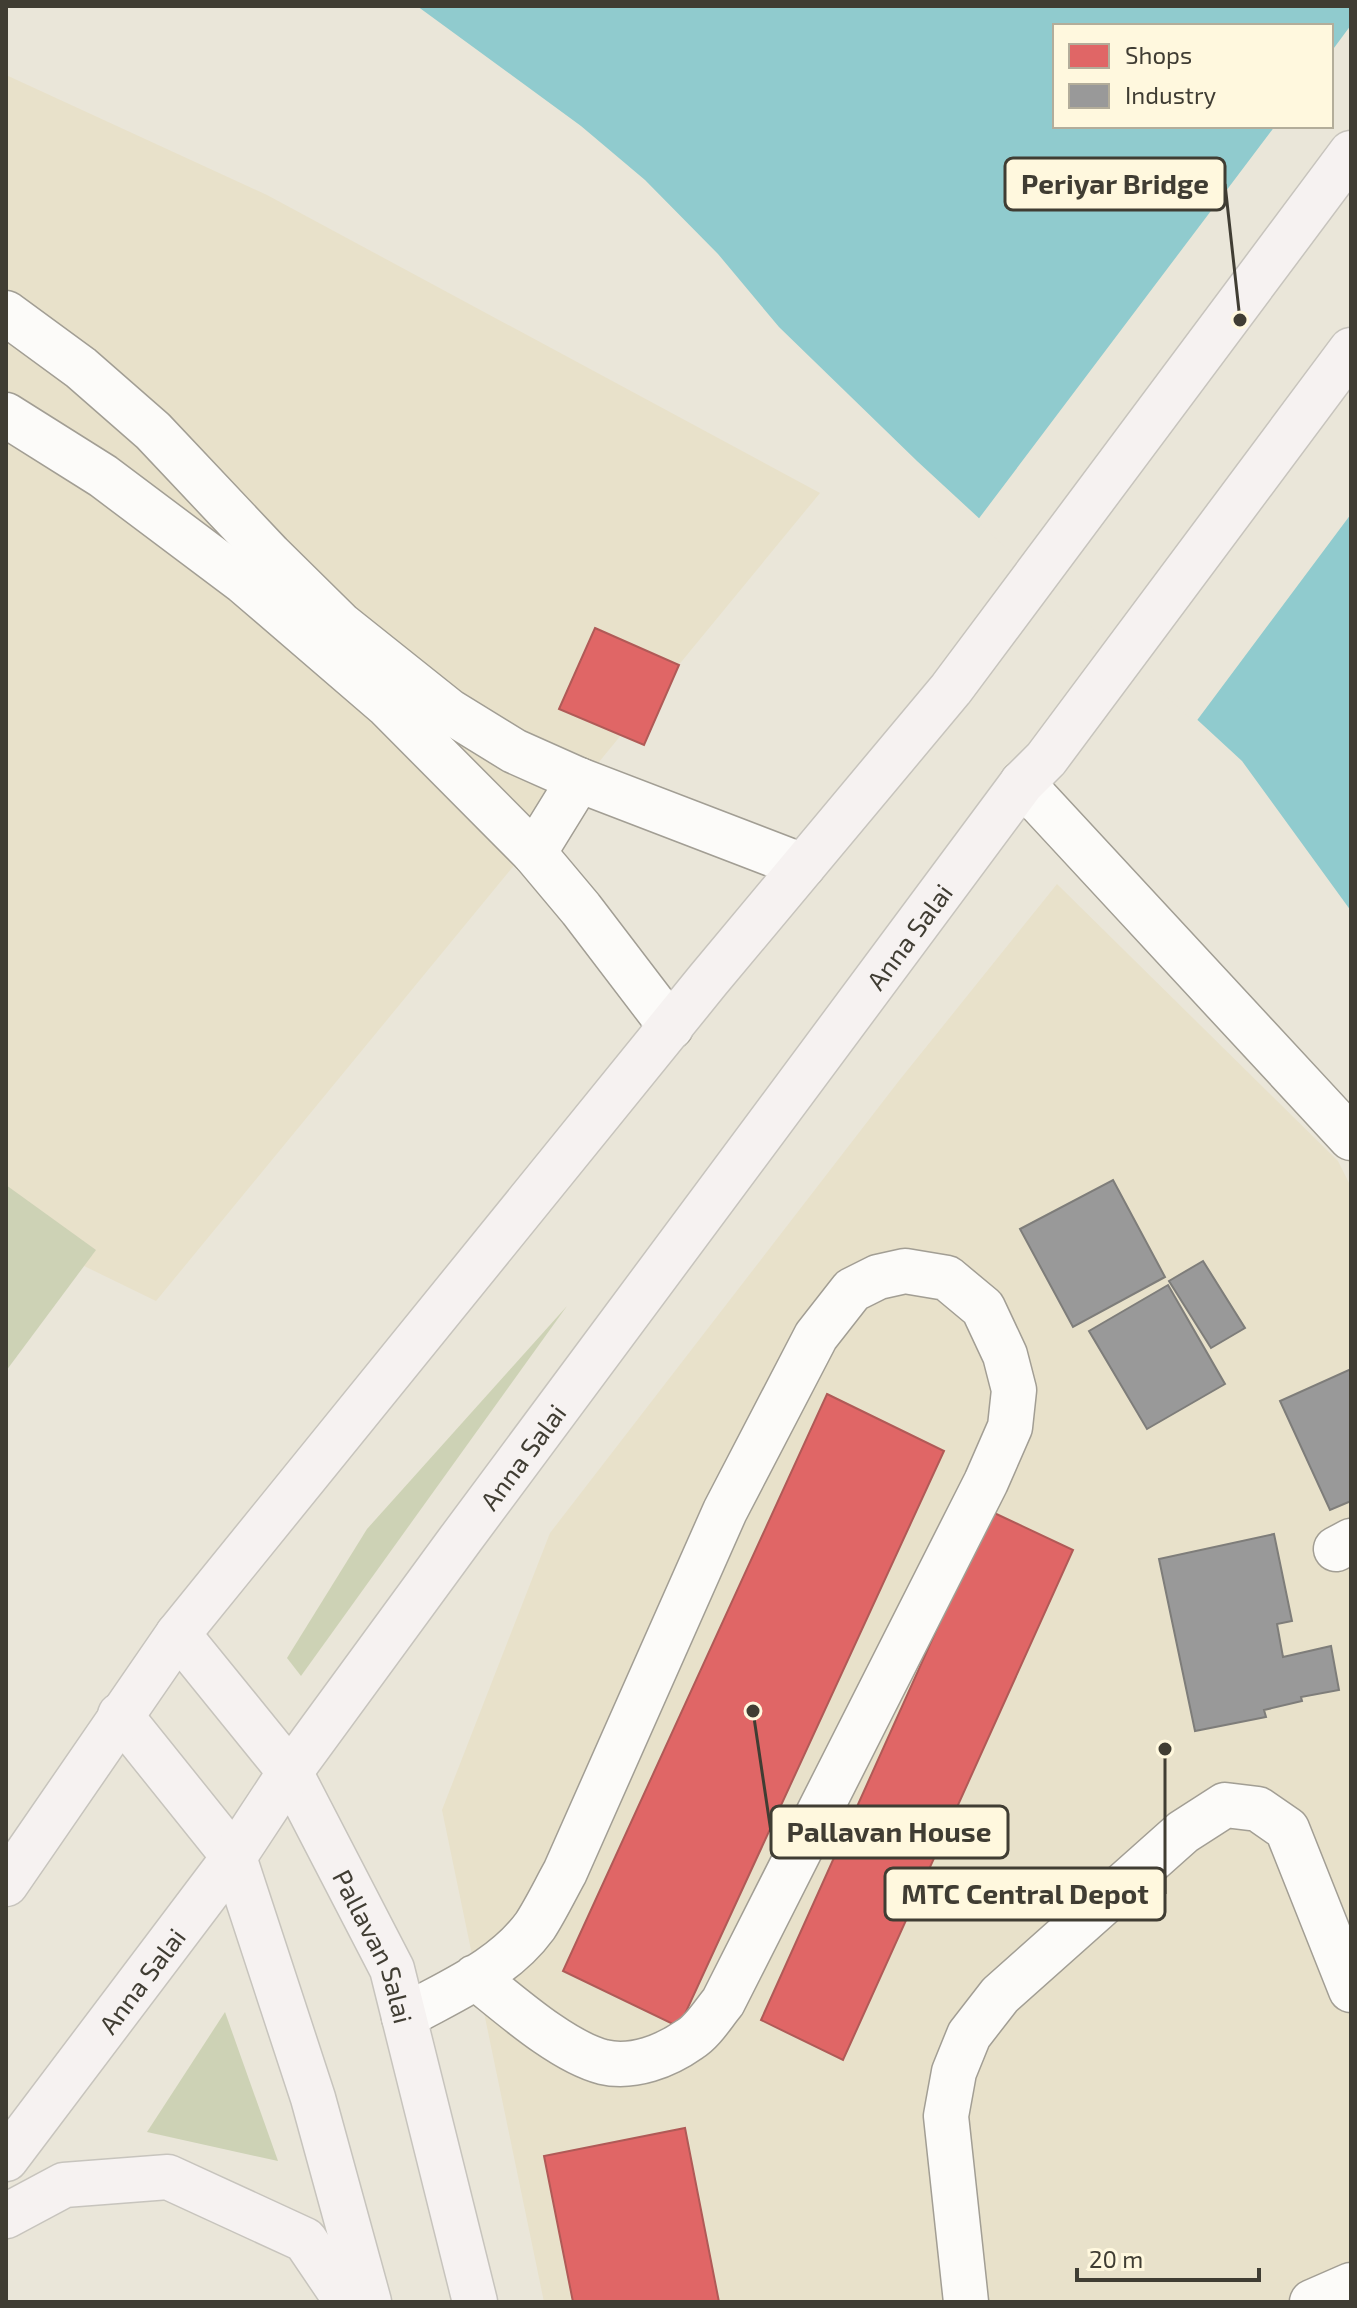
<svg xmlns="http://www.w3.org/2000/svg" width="1357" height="2308" font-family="'Exo 2',sans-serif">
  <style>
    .built { fill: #e8e1ca }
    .green { fill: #cdd2b5 }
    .water { fill: #90cbce; fill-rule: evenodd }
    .pier { fill: #eae6d9 }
    .shops { fill: #e06666; stroke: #b05a57; stroke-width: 2 }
    .industry { fill: #999; stroke: #7e7d7a; stroke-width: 2 }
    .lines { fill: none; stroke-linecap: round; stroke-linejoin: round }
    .minor-casing { stroke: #a29e94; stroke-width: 47 }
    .major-casing { stroke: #c7c4bd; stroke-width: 47 }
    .minor { stroke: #fcfbf9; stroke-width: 44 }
    .major { stroke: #f6f2f1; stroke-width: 44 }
    .labels { text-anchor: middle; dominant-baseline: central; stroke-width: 8; stroke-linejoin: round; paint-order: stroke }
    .street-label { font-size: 26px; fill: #403d33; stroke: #fff8de }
    .leader { fill: none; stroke: #403d33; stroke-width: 3 }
    .callout-dot { fill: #403d33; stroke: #fff8de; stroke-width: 3 }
    .callout { fill: #fff8de; stroke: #403d33; stroke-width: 3 }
    .callout-label { font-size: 28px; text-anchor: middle; font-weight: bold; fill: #403d33 }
  </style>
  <rect width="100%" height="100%" fill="#eae6d9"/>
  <!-- built -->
  <g class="built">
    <polygon points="6,75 267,195 820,493 156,1301 6,1228"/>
    <polygon points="1057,884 1338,1161 1351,1187 1351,2302 544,2302 442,1810 550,1533 898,1082"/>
  </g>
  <!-- green -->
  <g class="green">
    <polygon points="6,1185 96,1250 6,1371"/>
    <polygon points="567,1306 301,1676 287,1658 367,1529"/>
    <polygon points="225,2012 278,2161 147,2132"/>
  </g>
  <!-- water -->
  <path class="water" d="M417 6H1351V911L1242 761 917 461 779 327 718 254 645 180 581 126ZM1055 26H1331V126H1055Z"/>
  <!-- pier -->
  <polygon class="pier" points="1351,25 1351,514 1195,723 977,521 1275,126 1331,126 1331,52"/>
  <!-- shops -->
  <g class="shops">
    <polygon points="595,628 679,665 644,745 559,709"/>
    <polygon points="827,1394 944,1451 679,2027 563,1971"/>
    <polygon points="990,1511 1073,1550 843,2060 761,2020"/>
    <polygon points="685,2128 719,2302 573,2302 544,2156"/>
  </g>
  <!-- industry -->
  <g class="industry">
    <polygon points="1113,1180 1165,1277 1073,1327 1020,1229"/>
    <polygon points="1203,1261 1245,1328 1211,1348 1169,1281"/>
    <polygon points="1168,1285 1225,1384 1147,1429 1089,1331"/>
    <polygon points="1351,1369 1351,1501 1330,1510 1280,1401"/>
    <polygon points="1274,1534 1292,1621 1277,1624 1283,1657 1331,1646 1339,1690 1301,1697 1302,1701 1264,1710 1266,1717 1195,1731 1159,1559"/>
  </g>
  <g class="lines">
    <!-- minor casing -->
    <g class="minor-casing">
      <g id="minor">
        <polyline points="6,313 81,368 153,431 270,555 340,624 449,711 514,751 579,780 803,866"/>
        <polyline points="6,415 103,476 244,582 387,705 534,853 581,909 671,1027"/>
        <polyline points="1022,783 1351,1138"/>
        <polyline points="534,853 579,780"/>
        <polyline points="1336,1549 1351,1541"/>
        <path d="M404 2017C450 1991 503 1970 535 1926 546 1909 555 1890 565 1872L725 1511 816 1336 852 1290 878 1277 905 1271 947 1278 983 1308 1005 1355 1014 1390 1010 1427 986 1482 723 2002C713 2014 703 2031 690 2039 666 2056 633 2069 603 2062 561 2051 509 2004 475 1977"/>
        <polyline points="966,2302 946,2116 954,2072 969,2035 1000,1995 1183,1832 1225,1805 1258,1809 1287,1829 1351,1990"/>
        <polyline points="1312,2302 1351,2285"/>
      </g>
    </g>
    <!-- major casing -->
    <g class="major-casing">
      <g id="major">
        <path id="s1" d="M178 1634 290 1772 392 1969 475 2302"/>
        <polyline points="120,1715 234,1857 313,2098 369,2302"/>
        <polyline points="6,1884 178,1634 708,980 951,689 1351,153"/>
        <path id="s2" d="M6 2159 234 1857 290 1772 459 1541 1022 783 1046 759 1351 350"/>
        <polyline points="6,2216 64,2185 168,2177 305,2240 347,2302"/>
      </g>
    </g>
    <!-- minor -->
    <use href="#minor" class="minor"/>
    <!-- major -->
    <use href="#major" class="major"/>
  </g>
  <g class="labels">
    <!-- street labels -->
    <g class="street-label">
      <text stroke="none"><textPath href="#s2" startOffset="1520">Anna Salai</textPath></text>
      <text stroke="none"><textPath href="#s2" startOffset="872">Anna Salai</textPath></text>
      <text stroke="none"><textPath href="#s1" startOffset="372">Pallavan Salai</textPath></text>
      <text stroke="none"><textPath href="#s2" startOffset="224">Anna Salai</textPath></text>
    </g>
  </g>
  <!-- callouts -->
  <path class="leader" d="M1240 320L1225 184M753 1711L771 1832M1165 1749L1165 1894"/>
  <g class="callout-dot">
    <circle cx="1240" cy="320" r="8"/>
    <circle cx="753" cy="1711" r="8"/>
    <circle cx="1165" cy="1749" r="8"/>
  </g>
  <g class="callout">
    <rect x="1005" y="158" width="220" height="52" rx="8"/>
    <rect x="771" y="1806" width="237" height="52" rx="8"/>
    <rect x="885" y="1868" width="280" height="52" rx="8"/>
  </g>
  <g class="callout-label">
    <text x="1115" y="194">Periyar Bridge</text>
    <text x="889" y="1842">Pallavan House</text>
    <text x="1025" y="1904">MTC Central Depot</text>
  </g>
  <!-- border -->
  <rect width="1357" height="2308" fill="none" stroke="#403d33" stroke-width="16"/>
  <!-- legend -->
  <rect x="1053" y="24" width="280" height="104" fill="#fff8de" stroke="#b3ad9a" stroke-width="2"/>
  <rect x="1069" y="44" width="40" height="24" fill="#e06666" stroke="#b3ad9a" stroke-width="2"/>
  <text x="1125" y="64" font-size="24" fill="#403d33">Shops</text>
  <rect x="1069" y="84" width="40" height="24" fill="#999999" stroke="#b3ad9a" stroke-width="2"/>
  <text x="1125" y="104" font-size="24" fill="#403d33">Industry</text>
  <!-- scale -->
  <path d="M1077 2268v12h182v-12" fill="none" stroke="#403d33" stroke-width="4"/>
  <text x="1089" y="2268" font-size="24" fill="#403d33" stroke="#fff8de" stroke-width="6" paint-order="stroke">20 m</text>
</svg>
